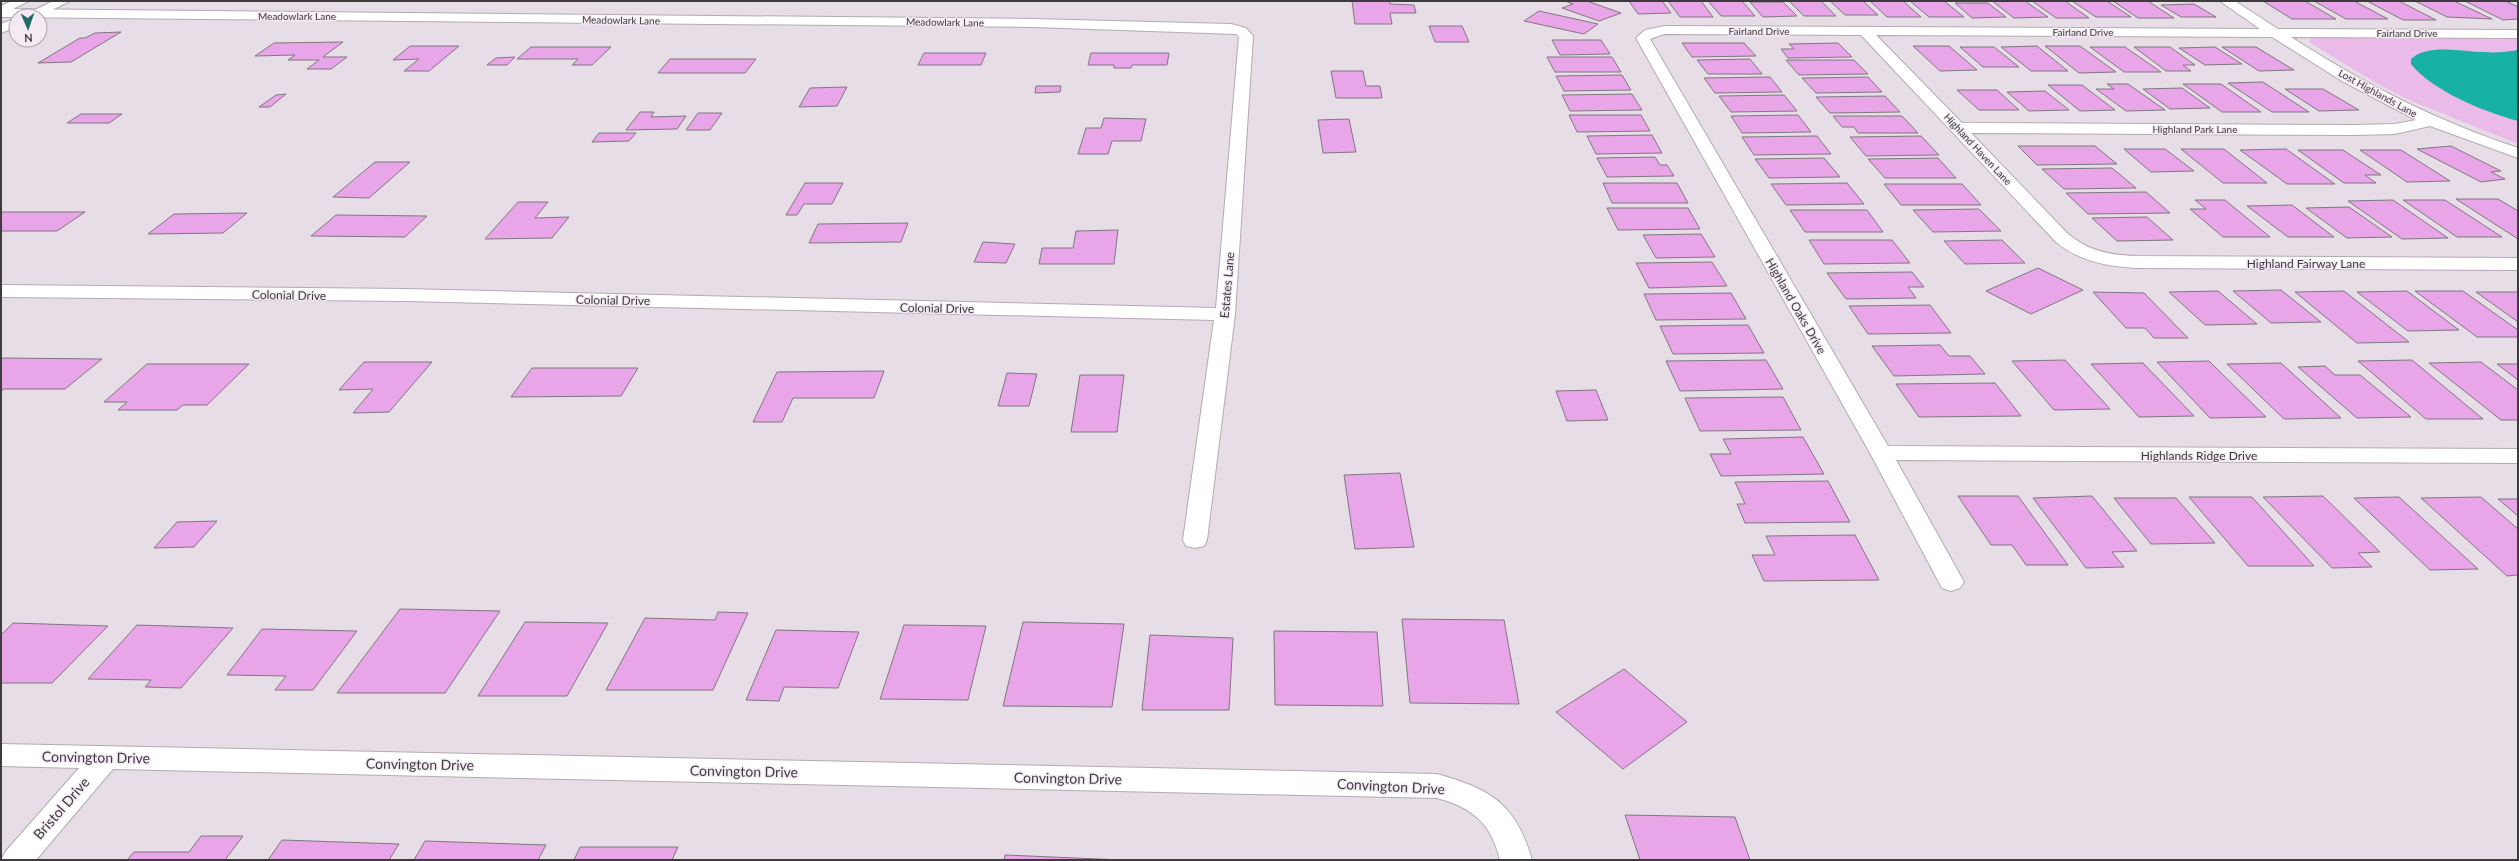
<svg xmlns="http://www.w3.org/2000/svg" width="2519" height="861" font-family="Lato,sans-serif">
  <style>
    .green { fill: #eabbe9 }
    .water { fill: #18b1a5 }
    .building { fill: #e8a5e7; stroke: #807780 }
    .lines { fill: none; stroke-linecap: round; stroke-linejoin: round }
    .minor-casing { stroke: #b4aab3; stroke-width: 2 }
    .secondary-casing { stroke: #b4aab3; stroke-width: 2 }
    .minor { fill: #fff; fill-rule: evenodd }
    .secondary { fill: #fff; fill-rule: evenodd }
    .labels { text-anchor: middle; dominant-baseline: central; stroke-width: 3; stroke-linejoin: round; paint-order: stroke }
    .far-street-label { font-size: 10px; fill: #3e3b3e; stroke: #f4eaf4 }
    .street-label { font-size: 12px; fill: #3e3b3e; stroke: #f4eaf4 }
    .near-street-label { font-size: 14px; fill: #3e3b3e; stroke: #f4eaf4 }
  </style>
  <rect width="100%" height="100%" fill="#e7dde7"/>
  <!-- green -->
  <polygon class="green" points="2320,37 2518,37 2518,144 2409,100 2376,83 2309,42 2311,39"/>
  <!-- water -->
  <path class="water" d="M2518 50V121C2485 112 2432 91 2411 64V59C2428 43 2463 52 2484 52 2495 53 2507 52 2518 50Z"/>
  <!-- building -->
  <g class="building">
    <polygon points="1352,1 1390,1 1390,4 1414,5 1416,13 1390,13 1392,24 1355,24"/>
    <polygon points="1565,1 1587,1 1621,13 1599,21 1562,8 1573,4"/>
    <polygon points="1629,1 1662,1 1671,13 1638,14"/>
    <polygon points="1668,1 1701,1 1713,17 1680,17"/>
    <polygon points="1708,1 1742,1 1755,16 1721,16"/>
    <polygon points="1789,1 1821,1 1836,16 1804,16"/>
    <polygon points="1830,1 1863,1 1878,15 1845,15"/>
    <polygon points="1870,1 1903,1 1921,17 1887,17"/>
    <polygon points="1910,1 1944,1 1964,17 1929,17"/>
    <polygon points="1992,1 2025,1 2048,17 2014,18"/>
    <polygon points="2032,1 2065,1 2089,18 2056,18"/>
    <polygon points="2072,1 2107,1 2131,17 2096,17"/>
    <polygon points="2113,1 2148,1 2174,18 2138,18"/>
    <polygon points="2263,1 2305,1 2336,19 2292,19"/>
    <polygon points="2314,1 2354,1 2388,19 2346,19"/>
    <polygon points="2367,1 2399,1 2436,20 2403,20"/>
    <polygon points="2415,1 2454,1 2492,19 2447,17"/>
    <polygon points="2465,1 2506,1 2518,7 2518,19 2503,20"/>
    <polygon points="1750,2 1783,2 1797,16 1763,17"/>
    <polygon points="1955,3 1988,3 2006,17 1972,18"/>
    <polygon points="2194,4 2216,17 2181,17 2161,5"/>
    <polygon points="1539,11 1598,24 1584,34 1524,21"/>
    <polygon points="1429,26 1462,26 1469,42 1435,42"/>
    <polygon points="121,32 71,62 38,63 80,38 85,38 95,33"/>
    <polygon points="1552,40 1601,40 1610,54 1560,55"/>
    <polygon points="343,42 323,57 347,57 331,69 307,69 319,60 288,60 295,55 255,56 274,43"/>
    <polygon points="1682,43 1744,43 1756,56 1692,57"/>
    <polygon points="1838,43 1852,57 1788,58 1781,49 1794,49 1789,44"/>
    <polygon points="410,46 459,46 429,71 404,71 419,59 393,60"/>
    <polygon points="1913,46 1949,46 1977,70 1940,71"/>
    <polygon points="2037,46 2068,71 2031,71 2001,47"/>
    <polygon points="2045,46 2080,46 2116,72 2079,73"/>
    <polygon points="531,47 611,47 592,65 572,65 578,59 517,59"/>
    <polygon points="1960,47 1994,47 2019,67 1983,67"/>
    <polygon points="2090,47 2125,47 2161,72 2124,72"/>
    <polygon points="2134,47 2170,47 2195,65 2183,65 2191,71 2166,71"/>
    <polygon points="2215,47 2242,64 2205,65 2179,48"/>
    <polygon points="2222,47 2256,47 2294,70 2259,71"/>
    <polygon points="924,53 986,53 981,65 918,65"/>
    <polygon points="1091,53 1169,53 1167,65 1132,65 1131,68 1114,68 1114,65 1088,65"/>
    <polygon points="515,57 507,65 487,65 496,58"/>
    <polygon points="1547,57 1612,57 1621,72 1555,72"/>
    <polygon points="670,59 756,59 745,73 658,73"/>
    <polygon points="1750,59 1762,74 1708,74 1697,60"/>
    <polygon points="1786,60 1854,60 1868,74 1799,75"/>
    <polygon points="1331,71 1363,71 1366,86 1380,86 1382,98 1336,98"/>
    <polygon points="1622,75 1631,90 1564,91 1556,76"/>
    <polygon points="1770,77 1782,92 1715,93 1704,78"/>
    <polygon points="1868,77 1882,92 1816,93 1802,78"/>
    <polygon points="2263,82 2309,112 2272,112 2228,83"/>
    <polygon points="2107,84 2128,84 2165,110 2126,111 2096,89 2114,89"/>
    <polygon points="2183,84 2221,84 2261,112 2222,112"/>
    <polygon points="2048,85 2082,85 2115,110 2080,111"/>
    <polygon points="1036,86 1061,86 1060,92 1035,93"/>
    <polygon points="847,87 837,106 799,107 810,88"/>
    <polygon points="2182,88 2210,108 2170,109 2143,89"/>
    <polygon points="2285,89 2323,89 2359,110 2319,111"/>
    <polygon points="1957,90 1997,90 2019,110 1979,110"/>
    <polygon points="2045,91 2069,110 2029,111 2007,92"/>
    <polygon points="286,94 270,107 259,107 276,95"/>
    <polygon points="1632,94 1642,110 1570,111 1562,95"/>
    <polygon points="1784,95 1797,111 1731,112 1719,96"/>
    <polygon points="1885,96 1900,112 1830,113 1816,97"/>
    <polygon points="640,112 654,112 651,117 686,116 677,129 626,130"/>
    <polygon points="698,113 722,113 710,130 686,130"/>
    <polygon points="81,114 122,114 109,123 67,123"/>
    <polygon points="1569,115 1641,115 1650,131 1577,132"/>
    <polygon points="1798,115 1811,132 1742,133 1731,116"/>
    <polygon points="1833,116 1902,116 1918,133 1858,133 1854,127 1842,127"/>
    <polygon points="1104,118 1146,119 1141,141 1112,141 1108,154 1078,154 1086,128 1101,128"/>
    <polygon points="1349,119 1356,152 1323,153 1318,120"/>
    <polygon points="599,133 636,133 629,141 592,142"/>
    <polygon points="1652,135 1662,153 1596,154 1587,136"/>
    <polygon points="1817,136 1831,154 1754,155 1742,137"/>
    <polygon points="1921,136 1939,155 1866,156 1850,137"/>
    <polygon points="2018,146 2095,146 2117,164 2037,165"/>
    <polygon points="2451,146 2501,171 2491,172 2505,179 2481,182 2417,149"/>
    <polygon points="2124,149 2165,149 2194,171 2151,172"/>
    <polygon points="2181,149 2224,149 2267,183 2223,183"/>
    <polygon points="2286,149 2335,184 2287,184 2240,150"/>
    <polygon points="2298,150 2343,150 2381,175 2365,175 2376,183 2344,183"/>
    <polygon points="2360,150 2401,150 2450,181 2407,182"/>
    <polygon points="1655,157 1660,165 1667,165 1674,176 1607,177 1597,158"/>
    <polygon points="1824,158 1840,177 1769,178 1755,159"/>
    <polygon points="1938,158 1956,178 1885,178 1868,159"/>
    <polygon points="375,162 410,162 369,198 333,197"/>
    <polygon points="2112,168 2136,188 2064,189 2042,169"/>
    <polygon points="805,183 843,183 832,204 804,204 797,215 786,215"/>
    <polygon points="1603,183 1677,183 1688,203 1612,203"/>
    <polygon points="1847,183 1864,204 1786,205 1771,184"/>
    <polygon points="1884,184 1962,184 1981,205 1901,205"/>
    <polygon points="2146,192 2170,213 2088,214 2066,193"/>
    <polygon points="2456,199 2498,199 2518,211 2518,239"/>
    <polygon points="2195,200 2225,200 2270,237 2223,237 2190,209 2206,209"/>
    <polygon points="2393,200 2448,238 2402,239 2348,201"/>
    <polygon points="2403,200 2445,200 2502,237 2457,237"/>
    <polygon points="518,202 548,202 535,218 569,217 552,238 485,239"/>
    <polygon points="2292,205 2334,237 2288,237 2247,206"/>
    <polygon points="2349,207 2392,237 2347,238 2306,208"/>
    <polygon points="1607,208 1688,208 1700,229 1618,230"/>
    <polygon points="1979,209 2001,231 1933,232 1913,210"/>
    <polygon points="1790,210 1867,210 1883,232 1805,232"/>
    <polygon points="1,212 85,212 57,231 1,231"/>
    <polygon points="247,213 223,233 148,234 174,214"/>
    <polygon points="336,215 427,216 405,237 311,236"/>
    <polygon points="2147,217 2173,240 2117,241 2092,218"/>
    <polygon points="908,223 901,242 809,243 818,224"/>
    <polygon points="1118,230 1114,264 1039,264 1042,248 1073,248 1076,231"/>
    <polygon points="1701,234 1715,257 1656,258 1643,235"/>
    <polygon points="1809,240 1892,240 1910,263 1824,264"/>
    <polygon points="2002,240 2025,263 1965,264 1944,241"/>
    <polygon points="983,242 1015,244 1006,263 974,262"/>
    <polygon points="1712,262 1727,286 1649,288 1636,263"/>
    <polygon points="2038,268 2083,290 2031,314 1986,291"/>
    <polygon points="1912,272 1924,287 1908,287 1916,298 1846,299 1827,273"/>
    <polygon points="2281,290 2321,322 2271,323 2233,291"/>
    <polygon points="2218,291 2257,324 2205,325 2169,292"/>
    <polygon points="2344,291 2409,342 2357,343 2295,292"/>
    <polygon points="2407,291 2459,330 2408,331 2357,292"/>
    <polygon points="2415,291 2463,291 2518,330 2518,337 2477,337"/>
    <polygon points="2093,292 2144,293 2188,338 2154,338 2145,328 2126,328"/>
    <polygon points="2476,292 2518,292 2518,322"/>
    <polygon points="1731,293 1746,319 1656,320 1644,294"/>
    <polygon points="1930,305 1951,333 1868,334 1849,306"/>
    <polygon points="1748,325 1764,353 1673,354 1660,326"/>
    <polygon points="1940,345 1949,356 1970,356 1985,374 1894,376 1872,346"/>
    <polygon points="1,358 102,359 65,389 4,389 1,391"/>
    <polygon points="1766,360 1783,389 1680,391 1666,361"/>
    <polygon points="2065,360 2110,409 2054,410 2012,361"/>
    <polygon points="2412,360 2483,419 2426,419 2358,361"/>
    <polygon points="2209,361 2266,417 2210,418 2157,362"/>
    <polygon points="364,362 432,362 389,412 353,413 373,389 339,390"/>
    <polygon points="2481,362 2518,390 2518,420 2501,420 2429,363"/>
    <polygon points="2143,363 2194,416 2139,417 2091,364"/>
    <polygon points="2281,363 2341,418 2284,419 2227,364"/>
    <polygon points="147,364 249,364 207,405 183,405 177,410 118,410 127,402 104,402"/>
    <polygon points="2497,364 2518,364 2518,380"/>
    <polygon points="2325,366 2335,375 2360,375 2411,417 2357,418 2298,367"/>
    <polygon points="532,368 638,368 621,396 511,397"/>
    <polygon points="884,371 874,398 793,398 782,422 753,422 777,372"/>
    <polygon points="1007,373 1037,374 1029,406 998,406"/>
    <polygon points="1080,375 1124,375 1117,432 1071,432"/>
    <polygon points="1995,383 2021,416 1919,417 1896,384"/>
    <polygon points="1596,390 1608,420 1567,421 1556,391"/>
    <polygon points="1783,397 1801,430 1700,431 1685,398"/>
    <polygon points="1803,437 1824,474 1721,476 1710,454 1731,454 1723,439"/>
    <polygon points="1400,473 1414,547 1355,549 1344,475"/>
    <polygon points="1828,481 1850,522 1745,523 1737,504 1745,504 1735,482"/>
    <polygon points="1958,496 2018,496 2068,565 2026,565 2012,545 1991,545"/>
    <polygon points="2092,496 2137,551 2112,552 2124,567 2086,568 2033,498"/>
    <polygon points="2323,496 2380,552 2358,553 2372,567 2332,568 2263,497"/>
    <polygon points="2189,497 2252,497 2314,566 2248,566"/>
    <polygon points="2399,497 2478,569 2430,570 2354,498"/>
    <polygon points="2481,497 2518,529 2518,575 2507,576 2421,498"/>
    <polygon points="2114,498 2176,498 2215,543 2151,544"/>
    <polygon points="2498,499 2518,499 2518,516"/>
    <polygon points="217,521 194,547 154,548 177,522"/>
    <polygon points="1855,535 1879,580 1764,581 1752,555 1775,555 1766,536"/>
    <polygon points="400,609 500,611 445,693 337,693"/>
    <polygon points="718,612 748,613 713,690 606,690 645,618 715,620"/>
    <polygon points="1402,619 1504,620 1519,704 1410,703"/>
    <polygon points="525,622 608,623 567,696 478,696"/>
    <polygon points="1023,622 1124,624 1112,707 1003,706"/>
    <polygon points="13,623 108,626 52,683 1,683 1,635"/>
    <polygon points="137,625 233,628 181,688 145,687 151,680 88,679"/>
    <polygon points="904,625 986,626 968,700 880,699"/>
    <polygon points="262,629 357,631 313,690 275,690 286,676 227,675"/>
    <polygon points="776,630 859,632 838,688 784,687 779,701 746,700"/>
    <polygon points="1274,631 1377,632 1383,706 1275,705"/>
    <polygon points="1150,635 1233,638 1229,710 1142,710"/>
    <polygon points="1624,669 1687,722 1623,769 1556,712"/>
    <polygon points="1625,815 1735,817 1750,860 1640,860"/>
    <polygon points="201,836 243,836 225,860 127,860 134,852 189,852"/>
    <polygon points="282,840 399,844 389,860 268,860"/>
    <polygon points="425,841 546,845 538,860 414,860"/>
    <polygon points="580,847 678,847 672,860 574,860"/>
    <polygon points="1005,855 1122,860 1004,860"/>
  </g>
  <g class="lines">
    <!-- minor casing -->
    <g class="minor-casing">
      <g id="minor">
        <path d="M2220 1H2235L2278 29 2518 30V38L2291 37C2362 83 2437 121 2518 148V158L2430 126 2395 134 2355 135 1971 133 2068 234C2089 251 2109 255 2135 256L2518 258V270L2135 268C2106 266 2079 261 2056 242L1861 35 1664 34 1650 39 1888 446 2518 449V463L1896 460 1964 582 1960 588 1951 591 1942 588 1870 453 1636 38 1645 30 1664 26 2260 29ZM1876 35 2272 37 2342 81 2416 120 2395 124 2355 125 1962 123Z"/>
        <polygon points="1,9 1033,19 1231,24 1246,28 1253,36 1235,314 1207,540 1204,546 1195,548 1186,546 1183,540 1214,320 406,301 1,297 1,285 406,289 1216,308 1239,37 1236,34 1033,27 1,17"/>
        <path d="M1 744 1437 774C1491 789 1516 804 1532 860H1500C1491 823 1473 808 1437 798L113 769 36 860H1L6 851 79 768 1 766Z"/>
      </g>
    </g>
    <!-- secondary casing -->
    <g class="secondary-casing">
      <g id="secondary">
        <polygon points="12,1 29,1 1,15 1,6"/>
        <polygon points="53,1 70,1 40,16 23,16"/>
        <polygon points="16,18 16,27 1,33 1,24"/>
      </g>
    </g>
    <!-- minor -->
    <use href="#minor" class="minor"/>
    <!-- secondary -->
    <use href="#secondary" class="secondary"/>
  </g>
  <g class="labels">
    <!-- far-street labels -->
    <g class="far-street-label">
      <text x="297" y="16">Meadowlark Lane</text>
      <text transform="translate(621 20) rotate(1)">Meadowlark Lane</text>
      <text transform="translate(945 22) rotate(1)">Meadowlark Lane</text>
      <text x="1759" y="31">Fairland Drive</text>
      <text x="2083" y="32">Fairland Drive</text>
      <text x="2407" y="33">Fairland Drive</text>
      <text transform="translate(2378 93) rotate(29)">Lost Highlands Lane</text>
      <text x="2195" y="129">Highland Park Lane</text>
      <text transform="translate(1978 149) rotate(47)">Highland Haven Lane</text>
    </g>
    <!-- street labels -->
    <g class="street-label">
      <text x="2306" y="263">Highland Fairway Lane</text>
      <text transform="translate(1227 285) rotate(-85)">Estates Lane</text>
      <text transform="translate(289 295) rotate(1)">Colonial Drive</text>
      <text transform="translate(613 300) rotate(1)">Colonial Drive</text>
      <text transform="translate(1796 306) rotate(60)">Highland Oaks Drive</text>
      <text transform="translate(937 308) rotate(1)">Colonial Drive</text>
      <text x="2199" y="455">Highlands Ridge Drive</text>
    </g>
    <!-- near-street labels -->
    <g class="near-street-label">
      <text transform="translate(96 757) rotate(1)">Convington Drive</text>
      <text transform="translate(420 764) rotate(1)">Convington Drive</text>
      <text transform="translate(744 771) rotate(1)">Convington Drive</text>
      <text transform="translate(1068 778) rotate(1)">Convington Drive</text>
      <text transform="translate(1391 786) rotate(3)">Convington Drive</text>
      <text transform="translate(61 808) rotate(-49)">Bristol Drive</text>
    </g>
  </g>
  <!-- border -->
  <rect width="2519" height="861" fill="none" stroke="#3e3b3e" stroke-width="4"/>
  <!-- north arrow -->
  <g transform="translate(28 28) rotate(178)"><circle r="19" fill="#f4eaf4" stroke="#aba4ab"/>
  <path d="M0-3L7 15L0 10L-7 15Z" fill="#216b64"/>
  <text y="-6" font-size="11" font-weight="bold" text-anchor="middle" fill="#3e3b3e">N</text>
  </g>
</svg>
